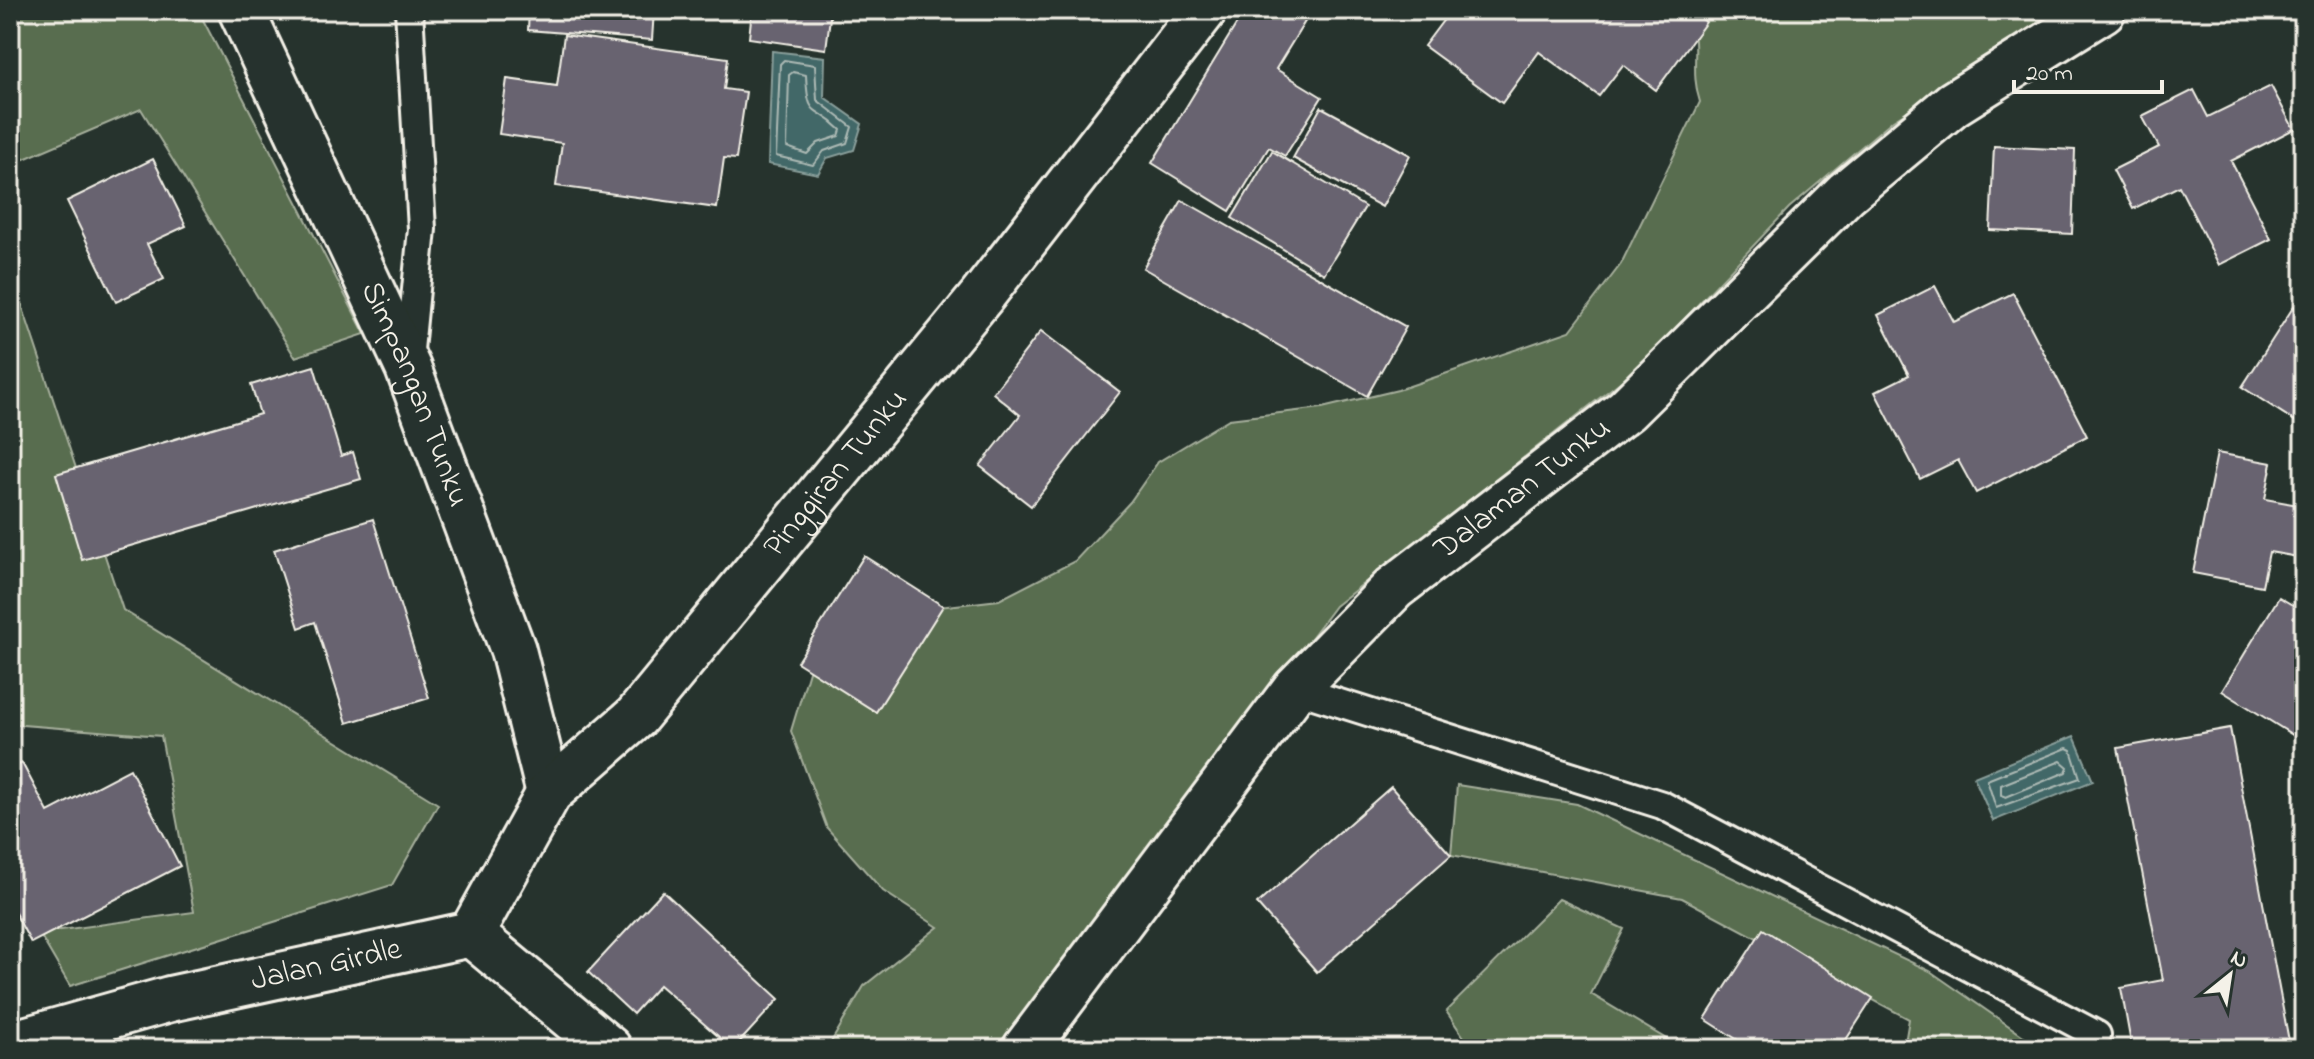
<svg xmlns="http://www.w3.org/2000/svg" width="2314" height="1059" font-family="'Indie Flower',sans-serif">
  <style>
    .green { fill: #596d50; stroke: #a6af9c; stroke-width: 2 }
    .water { fill: #436868; stroke: #8a9f9b; stroke-width: 2 }
    .lines { fill: none; stroke-linecap: round; stroke-linejoin: round }
    .shore { stroke: #adbab5; stroke-width: 2 }
    .building { fill: #686470; stroke: #f4f1e8; stroke-width: 2 }
    .lane-casing { stroke: #f4f1e8; stroke-width: 32 }
    .street-casing { stroke: #f4f1e8; stroke-width: 50 }
    .lane { stroke: #26332d; stroke-width: 26 }
    .street { stroke: #26332d; stroke-width: 44 }
    .labels { text-anchor: middle; dominant-baseline: central; stroke-width: 7; stroke-linejoin: round; paint-order: stroke }
    .street-label { font-size: 32px; fill: #f4f1e8; stroke: #26332d }
  </style>
  <rect width="100%" height="100%" fill="#26332d"/>
  <filter id="ink" filterUnits="userSpaceOnUse"><feTurbulence type="fractalNoise" baseFrequency=".0125" numOctaves="2"/><feDisplacementMap in="SourceGraphic" scale="16" xChannelSelector="R" yChannelSelector="G"/><feConvolveMatrix kernelMatrix="1 2 1 2 8 2 1 2 1" color-interpolation-filters="sRGB"/></filter>
  <g filter="url(#ink)">
    <!-- green -->
    <g class="green">
      <polygon points="10,10 198,10 365,334 295,357 141,109 10,165"/>
      <path d="M1686 10H2076L2034 32 1893 120 1789 208 1639 367 1335 606 1166 832 995 1049H827L864 986 938 927 883 891 827 828 791 731 815 651 904 611 999 600 1075 561 1130 502 1158 462 1229 419 1322 408 1398 390 1570 331 1621 264 1700 102C1688 66 1704 42 1686 10Z"/>
      <polygon points="10,269 123,610 438,804 392,885 70,986 39,933 194,912 161,736 10,724"/>
      <polygon points="1457,785 1577,804 1930,971 2042,1049 1904,1049 1909,1019 1682,898 1451,855"/>
      <polygon points="1559,899 1624,929 1591,994 1683,1049 1486,1049 1470,1046 1446,1011"/>
    </g>
    <!-- water -->
    <g class="water">
      <polygon points="772,51 825,57 824,97 862,124 854,150 827,158 818,174 768,164"/>
      <polygon points="2074,736 2093,781 1993,821 1974,777"/>
    </g>
    <g class="lines">
      <!-- shore -->
      <g class="shore">
        <polygon points="784,60 815,65 817,100 852,127 847,143 824,151 813,165 776,156 780,64"/>
        <path d="M793 72 806 75C808 121 814 103 841 130L839 136 818 143 807 154 787 147 789 75Z"/>
        <polygon points="2067,748 2071,750 2080,778 1996,808 1987,780"/>
        <polygon points="2061,761 2068,767 2066,772 2006,797 2001,795 2001,785"/>
      </g>
    </g>
    <!-- building -->
    <g class="building">
      <polygon points="529,10 654,10 652,40 528,30"/>
      <polygon points="752,10 831,10 826,49 749,38"/>
      <polygon points="1245,10 1312,10 1276,69 1322,97 1285,156 1269,147 1230,211 1152,163"/>
      <polygon points="1451,10 1486,10 1493,15 1497,10 1690,10 1706,22 1656,90 1623,65 1599,96 1539,52 1502,103 1424,46"/>
      <polygon points="564,35 728,58 724,89 746,92 736,159 724,158 717,208 556,186 562,143 499,134 507,79 557,86"/>
      <polygon points="2271,86 2294,129 2231,161 2271,239 2219,265 2179,186 2133,209 2113,170 2159,147 2142,116 2194,90 2208,117"/>
      <polygon points="1321,107 1410,155 1382,207 1293,158"/>
      <polygon points="1994,146 2075,150 2072,234 1990,230"/>
      <polygon points="1272,151 1365,207 1324,274 1232,218"/>
      <polygon points="153,159 186,226 147,244 164,279 116,302 67,201"/>
      <polygon points="1182,200 1406,327 1367,396 1143,268"/>
      <polygon points="1935,286 1954,322 2013,293 2087,436 1976,493 1958,460 1920,479 1875,392 1909,375 1878,315"/>
      <polygon points="2294,306 2304,312 2304,427 2242,387"/>
      <polygon points="1041,331 1120,392 1031,506 980,466 1020,415 993,393"/>
      <polygon points="314,366 341,456 353,452 361,479 82,560 56,474 260,414 251,385"/>
      <polygon points="2217,453 2272,463 2265,499 2304,506 2304,558 2269,552 2262,586 2193,573"/>
      <polygon points="373,519 429,698 347,723 315,622 299,628 274,550"/>
      <polygon points="864,556 943,606 876,712 797,662"/>
      <polygon points="2279,597 2304,612 2304,742 2222,691"/>
      <polygon points="2230,728 2289,1041 2243,1049 2132,1049 2121,988 2163,980 2118,748"/>
      <polygon points="22,763 48,812 130,769 180,866 31,943 15,913 10,916 10,769"/>
      <polygon points="1391,787 1451,855 1317,972 1257,904"/>
      <polygon points="663,891 779,999 733,1049 659,985 633,1014 588,972"/>
      <polygon points="1763,929 1873,998 1840,1049 1752,1049 1705,1019"/>
    </g>
    <g class="lines">
      <!-- lane casing -->
      <g class="lane-casing">
        <g id="lane">
          <polyline points="409,10 422,229 409,360"/>
          <polyline points="1295,689 1662,805 2097,1035"/>
        </g>
      </g>
      <!-- street casing -->
      <g class="street-casing">
        <g id="street">
          <path id="s1" d="M241 10 408 368 513 650 549 793"/>
          <path id="s2" d="M471 934 549 793 636 717 982 296 1204 10"/>
          <path id="s3" d="M10 1044 170 999 471 934 609 1049"/>
          <path id="s4" d="M1025 1049 1295 689 1394 588 1626 410 1846 193 1953 104 2103 10"/>
        </g>
      </g>
      <!-- lane -->
      <use href="#lane" class="lane"/>
      <!-- street -->
      <use href="#street" class="street"/>
    </g>
  </g>
  <g class="labels">
    <!-- street labels -->
    <g class="street-label">
      <text stroke="none"><textPath href="#s1" startOffset="422">Simpangan Tunku</textPath></text>
      <text stroke="none"><textPath href="#s2" startOffset="592">Pinggiran Tunku</textPath></text>
      <text stroke="none"><textPath href="#s4" startOffset="754">Dalaman Tunku</textPath></text>
      <text stroke="none"><textPath href="#s3" startOffset="326">Jalan Girdle</textPath></text>
    </g>
  </g>
  <!-- margin -->
  <rect width="2314" height="1059" fill="none" stroke="#26332d" stroke-width="40"/>
  <rect x="20" y="20" width="2274" height="1019" fill="none" stroke="#f4f1e8" stroke-width="3" filter="url(#ink)"/>
  <!-- north arrow -->
  <g transform="translate(2230 975) rotate(30)" stroke="#26332d" stroke-width="6" paint-order="stroke">
  <path d="M0-6L14 30L0 20L-14 30Z" fill="#f4f1e8"/>
  <text y="-12" font-size="22" font-weight="bold" text-anchor="middle" fill="#f4f1e8">N</text>
  </g>
  <!-- scale -->
  <path d="M2014 80v12h148v-12" fill="none" stroke="#f4f1e8" stroke-width="4"/>
  <text x="2026" y="80" font-size="24" fill="#f4f1e8" stroke="#26332d" stroke-width="6" paint-order="stroke">20 m</text>
</svg>
